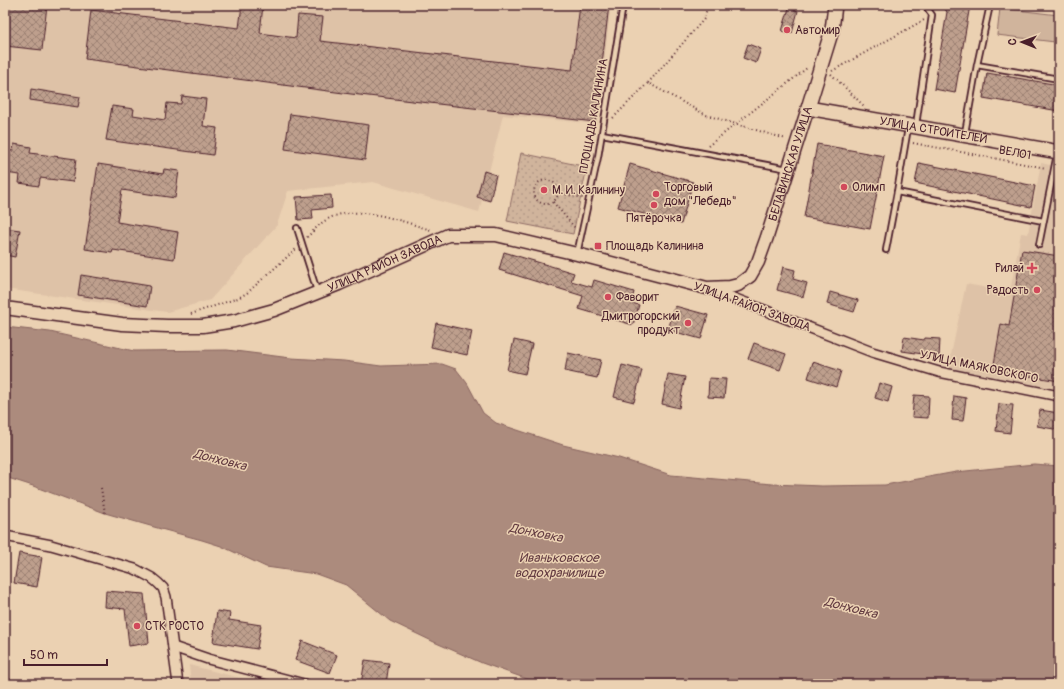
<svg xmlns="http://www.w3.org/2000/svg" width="1064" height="689" font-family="Pangolin,sans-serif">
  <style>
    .built { fill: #dec2a7 }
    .green { fill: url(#green-dots); stroke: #8d6a64 }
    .pitch { fill: #d0b49c; stroke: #8d6a64 }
    .water { fill: #ac8b7d; stroke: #85605c }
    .building { fill: url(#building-cross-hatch); stroke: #4a1f2b }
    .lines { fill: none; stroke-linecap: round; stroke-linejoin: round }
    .service-casing { stroke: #4a1f2b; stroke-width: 8 }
    .minor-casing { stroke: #4a1f2b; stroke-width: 12 }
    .tertiary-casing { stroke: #4a1f2b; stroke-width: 15 }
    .secondary-casing { stroke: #4a1f2b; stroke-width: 16 }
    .path { stroke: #4a1f2b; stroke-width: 2; stroke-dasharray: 1 3; stroke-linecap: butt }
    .service { stroke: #ebd1b2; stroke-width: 4.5 }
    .minor { stroke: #ebd1b2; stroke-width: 9 }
    .tertiary { stroke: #ebd1b2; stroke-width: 12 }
    .secondary { stroke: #ebd1b2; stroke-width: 13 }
    .poi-dot { fill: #d1495b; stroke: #ebd1b2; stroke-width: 1.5 }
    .labels { text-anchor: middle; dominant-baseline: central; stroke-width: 3; stroke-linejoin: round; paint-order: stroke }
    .poi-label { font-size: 12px; fill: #4a1f2b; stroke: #ebd1b2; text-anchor: start }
    .street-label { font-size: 12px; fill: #4a1f2b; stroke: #ebd1b2 }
    .water-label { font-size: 13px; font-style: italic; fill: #623a40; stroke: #ebd1b2 }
  </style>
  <defs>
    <pattern id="green-dots" width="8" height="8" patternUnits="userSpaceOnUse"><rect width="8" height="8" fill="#d0b49c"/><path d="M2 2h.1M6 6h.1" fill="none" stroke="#b49a87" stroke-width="1.8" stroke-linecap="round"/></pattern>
    <pattern id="building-cross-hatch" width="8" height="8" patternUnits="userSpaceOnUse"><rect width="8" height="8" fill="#be9f8d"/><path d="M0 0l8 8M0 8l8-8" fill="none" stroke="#9c8173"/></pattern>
  </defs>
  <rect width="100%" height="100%" fill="#ebd1b2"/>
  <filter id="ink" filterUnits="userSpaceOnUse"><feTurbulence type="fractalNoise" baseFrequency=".025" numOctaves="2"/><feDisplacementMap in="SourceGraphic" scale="8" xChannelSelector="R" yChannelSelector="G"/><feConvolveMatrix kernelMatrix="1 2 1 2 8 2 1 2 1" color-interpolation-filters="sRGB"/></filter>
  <g filter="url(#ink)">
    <!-- built -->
    <g class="built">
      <polygon points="5,5 611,5 597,124 503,115 479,212 373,182 288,191 277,225 210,300 167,312 5,289"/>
      <polygon points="1041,163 1059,167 1059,389 948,369 966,284 1010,292 1021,233 1028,234"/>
      <polygon points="189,665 264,684 191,684"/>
    </g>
    <!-- green -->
    <polygon class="green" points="521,153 587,167 573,234 507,221"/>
    <!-- pitch -->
    <polygon class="pitch" points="1000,8 1058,15 1055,42 997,35"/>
    <!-- water -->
    <polygon class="water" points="5,327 50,332 134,351 227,350 291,358 344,361 381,366 442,364 456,369 467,383 483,413 496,423 563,445 619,458 671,475 772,484 822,486 885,485 956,472 1034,464 1059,466 1059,684 541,684 482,663 434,642 390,621 346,585 316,574 266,567 221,546 202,540 161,529 105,513 33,486 5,477"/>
    <!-- building -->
    <g class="building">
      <polygon points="5,5 47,5 42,50 5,46"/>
      <polygon points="242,5 263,5 260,33 296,38 298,15 323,17 320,41 572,70 580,5 609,5 595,122 351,94 85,59 91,10 239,28"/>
      <polygon points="942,5 970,5 955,93 934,89 947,12"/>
      <polygon points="789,8 798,11 792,33 782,31"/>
      <polygon points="748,44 761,49 756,63 743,58"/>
      <polygon points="987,73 1059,85 1059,111 983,98"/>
      <polygon points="31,89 80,97 78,107 30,100"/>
      <polygon points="182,96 206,99 203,126 217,128 213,155 106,140 112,106 134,109 133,115 165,120 167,103 181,104"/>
      <polygon points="290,114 369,125 365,160 285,149"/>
      <polygon points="14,144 31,147 30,153 76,159 73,182 40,178 39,186 19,183 20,175 5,173 5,150 13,151"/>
      <polygon points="817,144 884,156 870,229 804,217"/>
      <polygon points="919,163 1035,186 1031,207 915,183"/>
      <polygon points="98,164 163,174 164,169 179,171 175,198 122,190 117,222 178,232 174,259 113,250 112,253 85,249"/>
      <polygon points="630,164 693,182 681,224 618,207"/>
      <polygon points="484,171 496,175 490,201 477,197"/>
      <polygon points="331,195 332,208 312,210 313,219 298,220 296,197"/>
      <polygon points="5,228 20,230 15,257 5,255"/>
      <polygon points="1022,250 1059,256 1059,381 993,370 1001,324 1009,326"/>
      <polygon points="504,252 574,273 571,281 592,287 594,280 634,292 631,303 639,305 633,325 579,309 583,296 499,270"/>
      <polygon points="783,267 795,270 793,279 807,283 803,297 777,290"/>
      <polygon points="81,275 150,286 147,306 78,295"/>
      <polygon points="830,292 858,300 854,312 827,304"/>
      <polygon points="675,306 708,315 701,339 668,330"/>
      <polygon points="436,323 472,331 467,355 431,347"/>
      <polygon points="904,337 924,340 925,338 940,339 939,358 923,356 923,354 902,351"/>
      <polygon points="514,340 532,344 525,374 507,370"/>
      <polygon points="754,343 786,354 780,370 748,359"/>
      <polygon points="568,353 601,360 597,378 565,371"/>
      <polygon points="813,362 841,371 836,387 808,378"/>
      <polygon points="622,365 642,370 634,402 614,397"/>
      <polygon points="668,374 685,377 679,408 662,404"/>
      <polygon points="709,378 726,379 724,398 708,397"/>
      <polygon points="879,383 892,387 888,402 875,398"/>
      <polygon points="914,395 929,396 928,418 912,417"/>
      <polygon points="954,396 966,398 963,421 952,420"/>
      <polygon points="999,404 1013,405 1010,433 996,431"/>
      <polygon points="1040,410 1059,413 1059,430 1037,426"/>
      <polygon points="19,553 42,557 37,587 14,583"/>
      <polygon points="106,591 144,594 149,643 129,646 125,609 105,607"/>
      <polygon points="217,611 230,613 229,620 261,625 257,649 213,642"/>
      <polygon points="302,641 337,655 330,673 295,660"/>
      <polygon points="365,660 389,663 386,684 361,684"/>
    </g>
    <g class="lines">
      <!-- service casing -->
      <g class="service-casing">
        <g id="service">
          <polyline points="977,65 990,5"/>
          <polyline points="916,125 932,15 925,5"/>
          <polyline points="908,128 897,192 1043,221"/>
          <polyline points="965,133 977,65 1059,79"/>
          <polyline points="602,134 788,169"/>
          <polyline points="297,228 317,291"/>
          <polyline points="1039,245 1057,154"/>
          <polyline points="886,250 897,192"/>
          <polyline points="577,254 598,157 623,5"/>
        </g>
      </g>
      <!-- minor casing -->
      <g class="minor-casing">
        <g id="minor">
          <polyline points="710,289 872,352 939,372 1059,396"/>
          <polyline points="5,536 51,545 135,569 152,578 158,583 163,588 166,597 178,684"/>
          <polyline points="173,647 208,659 304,684"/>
        </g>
      </g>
      <!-- tertiary casing -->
      <g class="tertiary-casing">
        <g id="tertiary">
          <path id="s1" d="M5 308 122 324 167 326H203L234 321 274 310 339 284 448 235H496L577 254 707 288 730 287 738 285 750 276 758 262 767 237 808 108"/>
        </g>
      </g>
      <!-- secondary casing -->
      <g class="secondary-casing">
        <g id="secondary">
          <path id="s2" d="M835 5 832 30 808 108 1059 152"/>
        </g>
      </g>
      <!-- path -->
      <g class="path">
        <polyline points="832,71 924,20"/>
        <polyline points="831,74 864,106"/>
        <polyline points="648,83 704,19 708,5"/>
        <polyline points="613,118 648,83 706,115 786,139"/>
        <polyline points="913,143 1046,168"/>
        <polyline points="708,146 807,68"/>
        <circle cx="546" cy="192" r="12"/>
        <polyline points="558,193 583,198"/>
        <polyline points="553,202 575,228"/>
        <path d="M307 237C312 233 317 226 323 222 352 201 400 221 431 230"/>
        <polyline points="191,314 238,298 247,293 296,249"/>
        <polyline points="101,488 105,513"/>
      </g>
      <!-- service -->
      <use href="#service" class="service"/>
      <!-- minor -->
      <use href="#minor" class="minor"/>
      <!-- tertiary -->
      <use href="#tertiary" class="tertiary"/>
      <!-- secondary -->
      <use href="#secondary" class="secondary"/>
    </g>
  </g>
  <!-- markers -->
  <g class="poi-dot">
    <circle cx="787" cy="30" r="4"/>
    <circle cx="844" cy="187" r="4"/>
    <circle cx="544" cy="190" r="4"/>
    <circle cx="656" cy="194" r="4"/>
    <circle cx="654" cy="205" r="4"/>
    <rect x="594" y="242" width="8" height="8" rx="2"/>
    <path d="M1030 262h4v4h4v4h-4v4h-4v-4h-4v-4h4z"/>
    <circle cx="1037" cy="290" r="4"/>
    <circle cx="608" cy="297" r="4"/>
    <circle cx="688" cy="323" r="4"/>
    <circle cx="137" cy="626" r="4"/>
  </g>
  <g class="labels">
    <!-- poi labels -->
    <g class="poi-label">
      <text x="795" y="30">Автомир</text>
      <text x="664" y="187">Торговый<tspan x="664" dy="14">дом "Лебедь"</tspan></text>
      <text x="852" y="187">Олимп</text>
      <text x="552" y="190">М. И. Калинину</text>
      <text x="654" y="218" text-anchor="middle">Пятёрочка</text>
      <text x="606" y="246">Площадь Калинина</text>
      <text x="1024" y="268" text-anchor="end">Рилай</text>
      <text x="1029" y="290" text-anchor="end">Радость</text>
      <text x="616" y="297">Фаворит</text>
      <text x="680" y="316" text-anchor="end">Дмитрогорский<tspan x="680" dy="14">продукт</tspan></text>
      <text x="145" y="626">СТК РОСТО</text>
    </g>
    <!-- street labels -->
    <g class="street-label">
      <text transform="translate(594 116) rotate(-80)">ПЛОЩАДЬ КАЛИНИНА</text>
      <text stroke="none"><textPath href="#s2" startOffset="234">УЛИЦА СТРОИТЕЛЕЙ</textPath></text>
      <text transform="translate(1015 153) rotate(10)">ВЕЛО1</text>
      <text stroke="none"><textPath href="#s1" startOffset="893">БЕЛАВИНСКАЯ УЛИЦА</textPath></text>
      <text stroke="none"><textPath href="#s1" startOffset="392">УЛИЦА РАЙОН ЗАВОДА</textPath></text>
      <text transform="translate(752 307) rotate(20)">УЛИЦА РАЙОН ЗАВОДА</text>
      <text transform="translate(979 367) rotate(12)">УЛИЦА МАЯКОВСКОГО</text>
    </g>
    <!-- water labels -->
    <g class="water-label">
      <text transform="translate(220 460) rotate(14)">Донховка</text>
      <text transform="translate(536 533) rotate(11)">Донховка</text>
      <text x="559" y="558">Иваньковское<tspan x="559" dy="15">водохранилище</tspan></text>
      <text transform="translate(851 608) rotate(14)">Донховка</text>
    </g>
  </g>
  <!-- margin -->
  <rect width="1064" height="689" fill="none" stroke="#ebd1b2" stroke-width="20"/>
  <rect x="10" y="10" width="1044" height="669" fill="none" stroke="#4a1f2b" stroke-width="1.5" filter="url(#ink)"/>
  <!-- north arrow -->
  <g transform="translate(1022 42) rotate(271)" stroke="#ebd1b2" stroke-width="3" paint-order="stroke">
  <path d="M0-3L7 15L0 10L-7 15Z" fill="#4a1f2b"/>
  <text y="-6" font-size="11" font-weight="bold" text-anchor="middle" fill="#4a1f2b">С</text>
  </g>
  <!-- scale -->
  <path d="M24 659v6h83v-6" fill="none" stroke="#4a1f2b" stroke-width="2"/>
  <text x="30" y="659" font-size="12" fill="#4a1f2b" stroke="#ebd1b2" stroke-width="3" paint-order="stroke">50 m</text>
</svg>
